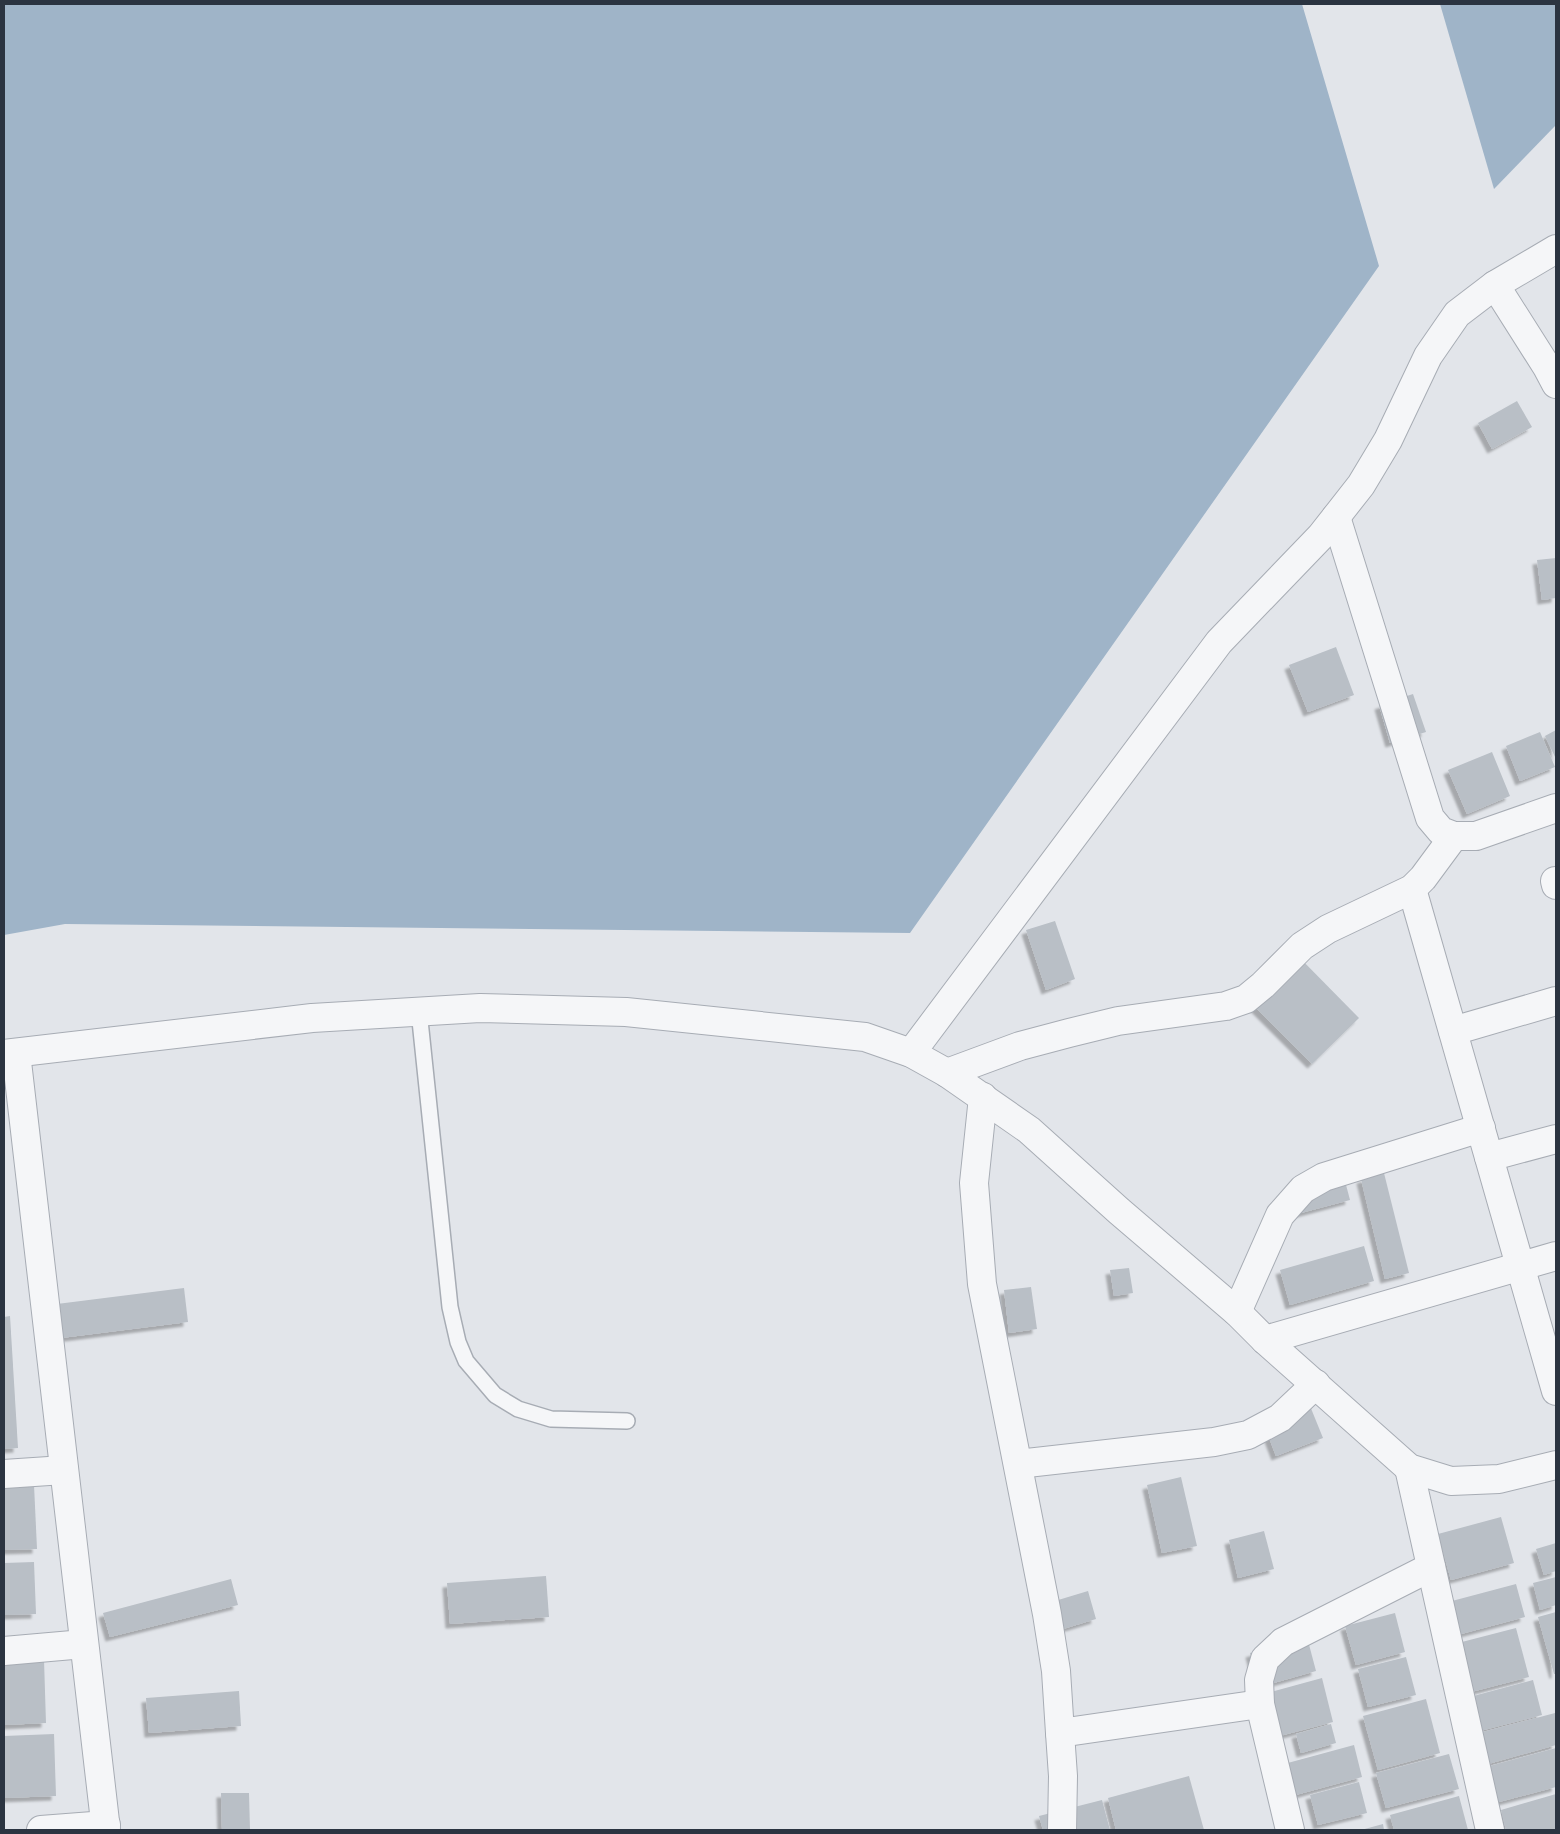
<svg xmlns="http://www.w3.org/2000/svg" width="1560" height="1834" font-family="'IBM Plex Sans',sans-serif">
  <style>
    .water { fill: #9fb4c8 }
    .building { fill: #b9bfc6; filter: url(#shadow) }
    .lines { fill: none; stroke-linecap: round; stroke-linejoin: round }
    .service-casing { stroke: #a7acb4; stroke-width: 18 }
    .minor-casing { stroke: #a7acb4; stroke-width: 30 }
    .service { stroke: #f5f6f8; stroke-width: 15 }
    .minor { stroke: #f5f6f8; stroke-width: 28 }
  </style>
  <defs>
    <filter id="shadow"><feDropShadow dx="-4.5" dy="4.5" stdDeviation="1" flood-color="#0004"/></filter>
  </defs>
  <rect width="100%" height="100%" fill="#e2e5ea"/>
  <!-- water -->
  <g class="water">
    <polygon points="4,4 1302,4 1379,266 910,933 65,924 4,935"/>
    <polygon points="1440,4 1556,4 1556,125 1494,189"/>
  </g>
  <!-- building -->
  <g class="building">
    <polygon points="1517,401 1532,427 1492,449 1478,423"/>
    <polygon points="1556,558 1556,598 1542,600 1537,560"/>
    <polygon points="1336,647 1354,695 1308,712 1289,665"/>
    <polygon points="1413,694 1426,732 1390,743 1379,705"/>
    <polygon points="1556,730 1556,759 1545,736"/>
    <polygon points="1540,732 1555,767 1520,781 1506,746"/>
    <polygon points="1492,752 1510,796 1467,814 1448,770"/>
    <polygon points="1055,921 1075,979 1046,990 1026,930"/>
    <polygon points="1295,953 1359,1018 1312,1064 1248,1000"/>
    <polygon points="1384,1173 1409,1273 1385,1279 1361,1179"/>
    <polygon points="1345,1181 1350,1200 1297,1214 1292,1195"/>
    <polygon points="1364,1246 1374,1281 1290,1305 1280,1270"/>
    <polygon points="1129,1268 1133,1293 1114,1296 1110,1270"/>
    <polygon points="1031,1287 1037,1329 1009,1333 1004,1290"/>
    <polygon points="184,1288 188,1322 53,1339 49,1305"/>
    <polygon points="10,1316 18,1448 4,1449 4,1317"/>
    <polygon points="1308,1401 1323,1438 1276,1456 1262,1419"/>
    <polygon points="1181,1477 1197,1546 1162,1553 1147,1485"/>
    <polygon points="34,1485 37,1549 4,1550 4,1486"/>
    <polygon points="1501,1517 1514,1563 1451,1580 1438,1534"/>
    <polygon points="1264,1531 1274,1569 1238,1578 1229,1540"/>
    <polygon points="1556,1543 1556,1571 1544,1575 1536,1549"/>
    <polygon points="34,1562 36,1614 4,1615 4,1563"/>
    <polygon points="546,1576 549,1617 450,1624 447,1583"/>
    <polygon points="1556,1577 1556,1605 1540,1610 1533,1583"/>
    <polygon points="231,1579 238,1605 110,1637 103,1613"/>
    <polygon points="1516,1584 1525,1617 1461,1634 1452,1601"/>
    <polygon points="1088,1591 1096,1619 1053,1632 1045,1604"/>
    <polygon points="1556,1612 1556,1674 1554,1674 1538,1617"/>
    <polygon points="1395,1613 1405,1652 1356,1665 1345,1626"/>
    <polygon points="1516,1628 1529,1677 1471,1692 1458,1643"/>
    <polygon points="1307,1637 1316,1671 1259,1687 1250,1653"/>
    <polygon points="1406,1657 1416,1695 1368,1707 1358,1669"/>
    <polygon points="44,1660 46,1723 4,1725 4,1661"/>
    <polygon points="1322,1678 1333,1722 1268,1739 1256,1696"/>
    <polygon points="1533,1680 1542,1715 1476,1732 1466,1698"/>
    <polygon points="239,1691 241,1726 149,1733 146,1698"/>
    <polygon points="1426,1699 1440,1753 1378,1770 1363,1716"/>
    <polygon points="1555,1713 1556,1745 1488,1764 1479,1733"/>
    <polygon points="1331,1724 1336,1743 1301,1753 1296,1734"/>
    <polygon points="54,1734 56,1796 4,1798 4,1736"/>
    <polygon points="1354,1745 1362,1777 1292,1796 1284,1764"/>
    <polygon points="1556,1748 1556,1787 1495,1803 1486,1767"/>
    <polygon points="1449,1754 1459,1789 1386,1808 1376,1773"/>
    <polygon points="1189,1776 1204,1830 1116,1830 1108,1798"/>
    <polygon points="1359,1782 1367,1813 1318,1825 1310,1795"/>
    <polygon points="221,1793 249,1793 250,1830 222,1830"/>
    <polygon points="1556,1794 1556,1830 1506,1830 1501,1810"/>
    <polygon points="1459,1796 1468,1830 1394,1830 1390,1815"/>
    <polygon points="1102,1800 1110,1830 1043,1830 1039,1816"/>
    <polygon points="1383,1824 1384,1830 1361,1830"/>
  </g>
  <g class="lines">
    <!-- service casing -->
    <g class="service-casing">
      <polyline id="service" points="419,1011 450,1307 458,1342 466,1361 495,1395 518,1409 551,1419 627,1421"/>
    </g>
    <!-- minor casing -->
    <g class="minor-casing">
      <g id="minor">
        <polyline points="1495,285 1547,367 1556,384"/>
        <polyline points="1336,517 1430,818 1441,831 1454,836 1476,836 1556,808"/>
        <polyline points="1555,881 1556,885"/>
        <polyline points="1412,889 1556,1391"/>
        <polyline points="1453,1031 1556,1001"/>
        <polyline points="16,1053 106,1830"/>
        <polyline points="911,1053 1219,642 1321,536 1361,485 1388,440 1428,356 1457,314 1495,285 1556,249"/>
        <polyline points="4,1054 312,1018 480,1008 626,1012 865,1037 911,1053 947,1073 1029,1130 1119,1211 1237,1312 1265,1340 1409,1468 1451,1481 1499,1479 1556,1465"/>
        <polyline points="947,1073 1020,1046 1069,1033 1118,1021 1226,1006 1246,999 1263,985 1302,946 1328,929 1412,889 1423,878 1454,836"/>
        <polyline points="983,1097 974,1183 982,1284 1047,1614 1056,1671 1060,1733 1063,1776 1062,1830"/>
        <polyline points="1489,1157 1556,1139"/>
        <polyline points="1237,1312 1280,1215 1303,1189 1324,1177 1481,1128"/>
        <polyline points="1265,1340 1556,1256"/>
        <polyline points="1018,1464 1214,1442 1248,1435 1280,1418 1316,1384"/>
        <polyline points="1409,1468 1490,1830"/>
        <polyline points="4,1474 64,1470"/>
        <polyline points="4,1651 84,1644"/>
        <polyline points="1060,1733 1260,1704"/>
        <polyline points="41,1830 106,1825"/>
        <polyline points="1290,1830 1260,1704 1259,1680 1265,1659 1283,1642 1431,1567"/>
      </g>
    </g>
    <!-- service -->
    <use href="#service" class="service"/>
    <!-- minor -->
    <use href="#minor" class="minor"/>
  </g>
  <!-- border -->
  <rect width="1560" height="1834" fill="none" stroke="#2b3441" stroke-width="10"/>
</svg>
